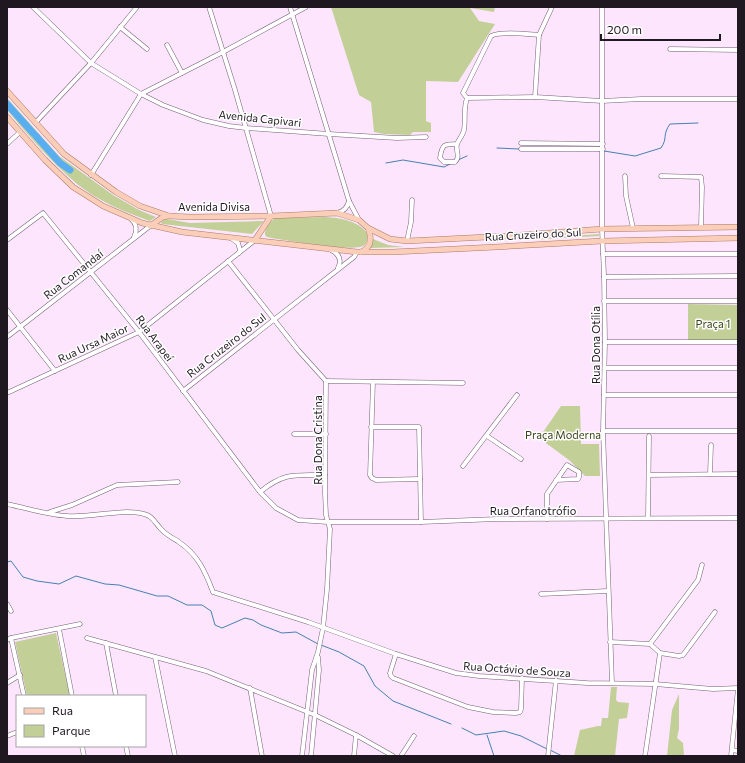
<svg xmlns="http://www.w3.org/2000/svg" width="745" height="763" font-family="Commissioner,sans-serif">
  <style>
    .green { fill: #c2d098 }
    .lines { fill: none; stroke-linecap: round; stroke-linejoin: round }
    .stream { stroke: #4781b2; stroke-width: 1 }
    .river { stroke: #58aef0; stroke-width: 7 }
    .minor-casing { stroke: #746175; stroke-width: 5 }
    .major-casing { stroke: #ad7a65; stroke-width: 6 }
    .minor { stroke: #fff; stroke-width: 4 }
    .major { stroke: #fbceb9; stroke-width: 5 }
    .labels { text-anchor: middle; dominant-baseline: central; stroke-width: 3; stroke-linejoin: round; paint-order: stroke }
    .street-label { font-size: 11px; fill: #201820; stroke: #fff }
    .park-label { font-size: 11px; fill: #3b431a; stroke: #fff }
  </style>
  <rect width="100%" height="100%" fill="#fce5fd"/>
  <!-- green -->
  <g class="green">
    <polygon points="331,7 495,7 494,12 470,8 479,21 495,24 458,82 426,81 426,121 431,123 431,132 413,132 410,135 384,134 374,132 371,102 359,95"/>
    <path d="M7 98 59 156 113 195 139 210 156 217 150 221C124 212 98 201 77 184 51 162 29 136 7 110V107L58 163 70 172 72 169 62 162 7 101Z"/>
    <path d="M326 217C340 218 361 221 368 235 368 240 367 244 363 246 352 252 283 240 267 237L265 235C264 229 270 222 275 218Z"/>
    <polygon points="167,219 190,223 263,221 263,222 252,234 162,224 161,223 164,220"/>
    <polygon points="599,234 599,236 529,240 529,239"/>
    <polygon points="373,239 388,245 404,247 370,248 373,243"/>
    <polygon points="688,304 738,305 738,341 688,341"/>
    <polygon points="561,406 580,406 581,444 599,444 600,476 585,476 569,460 539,438"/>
    <polygon points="56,633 70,696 27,696 15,642"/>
    <polygon points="611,687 617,687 616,700 618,702 629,703 627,718 619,719 615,756 574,756 580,730 598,726 601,726 602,718 608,718"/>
    <polygon points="679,694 679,729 677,738 683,743 684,756 667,756 672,710"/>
  </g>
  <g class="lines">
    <!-- stream -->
    <g class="stream">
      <polyline points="497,148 519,149"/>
      <path d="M604 151 635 156 661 148C668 138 662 135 670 124L698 123"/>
      <polyline points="458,160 467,156"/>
      <polyline points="386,163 403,160 444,167 450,164"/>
      <polyline points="7,562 11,561 23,577 37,581 59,584 76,576 105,584 119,585 157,596 168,596 187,605 202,605 211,611 215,625 222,628 245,618 253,620 261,625 282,633 296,632 318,644"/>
      <polyline points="321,645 339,652 364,666 375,686 393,701 451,724"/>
      <polyline points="462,728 476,735 504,731 521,736 547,749"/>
      <polyline points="487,735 494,756"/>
      <polyline points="550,750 562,756"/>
    </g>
    <!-- river -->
    <g class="river">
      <polyline points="7,104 33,133"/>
      <polyline points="36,136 60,163 70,170"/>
    </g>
    <!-- minor casing -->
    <g class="minor-casing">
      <g id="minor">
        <polyline points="33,7 91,63 141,94 163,105 203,120 229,126 246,128 329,134 397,138 426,137"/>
        <polyline points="209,7 235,90 271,216"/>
        <polyline points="290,7 349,201 359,220"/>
        <polyline points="602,7 602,229 604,275 605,342 603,431 612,683"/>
        <polyline points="120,27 147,49"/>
        <polyline points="167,45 182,73"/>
        <polyline points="670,49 738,50"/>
        <polyline points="535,97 539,35 552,7"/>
        <polyline points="467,98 535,97 602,101 641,99 738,99"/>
        <path d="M467 98 463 93 491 36C501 31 526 34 539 35"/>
        <polyline points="36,122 91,63 137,7"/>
        <polyline points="521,143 603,144"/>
        <polyline points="7,144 20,132"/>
        <path d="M457 144C444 144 442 144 440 158L444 162H455C461 156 455 151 457 144 459 139 463 135 464 130 466 118 463 110 467 98"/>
        <polyline points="521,149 603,149"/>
        <polyline points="91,175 141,94 223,52 306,7"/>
        <polyline points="625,176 626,196 633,228"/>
        <polyline points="661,176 701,177 702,187 701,227"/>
        <path d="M337 213C344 211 347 208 349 201"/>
        <path d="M131 219C137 224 137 231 134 237"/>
        <polyline points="231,238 238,243 240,250 239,253"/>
        <polyline points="7,240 43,213 139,332 260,492 276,508 298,520 328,522 421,522 497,519 738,518"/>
        <polyline points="407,241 411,222 412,200"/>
        <path d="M331 250C339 254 342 260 338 268"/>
        <polyline points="603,254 738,254"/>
        <polyline points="228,261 298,350 326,381 325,493 326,515 330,529 327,589 323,628 318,652 312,670 302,756"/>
        <polyline points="604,277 738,276"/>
        <polyline points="604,301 738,301"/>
        <polyline points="7,310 55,371"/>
        <polyline points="7,337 150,226"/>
        <polyline points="605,342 738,342"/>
        <polyline points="605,368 738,368"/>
        <polyline points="326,381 463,383"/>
        <polyline points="373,382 370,475 372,478 376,480 420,479"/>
        <polyline points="183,391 354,257 357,252"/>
        <polyline points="7,393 139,332 255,240"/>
        <polyline points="604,395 738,395"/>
        <polyline points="371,427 419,427 421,522"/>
        <polyline points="603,431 738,431"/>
        <polyline points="294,434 326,434"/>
        <polyline points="487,436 521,459"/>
        <polyline points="463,466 517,395"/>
        <polyline points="710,474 711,445"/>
        <polyline points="649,475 738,474"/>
        <path d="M260 492C284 472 296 475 325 475"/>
        <path d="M7 504C26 508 48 515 67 516 90 518 122 508 144 514 153 516 155 523 161 529 166 535 173 538 179 542 198 555 205 571 213 592L308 622 396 654 456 673 479 676 587 683 655 684 713 689 738 688"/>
        <polyline points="50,512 72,505 117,485 178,482"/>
        <polyline points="648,518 649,436"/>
        <polyline points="547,519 547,494 567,465 579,472 579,477 578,479 556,480"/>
        <polyline points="541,594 608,591"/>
        <polyline points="7,604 11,611"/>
        <polyline points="59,629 72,696"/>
        <polyline points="11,638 24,696"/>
        <polyline points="87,638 206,671 315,715 356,735 393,756"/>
        <polyline points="7,640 11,638 80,624"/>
        <polyline points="610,642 650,644 660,653 679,656 683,655 715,612"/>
        <polyline points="106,643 116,696"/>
        <polyline points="650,644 698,580 702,565"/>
        <polyline points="396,654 390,673 391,676 393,678 468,707 493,712 516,713 520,712 521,709 522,678"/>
        <polyline points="155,657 175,756"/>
        <polyline points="7,683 20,675"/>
        <polyline points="250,688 262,756"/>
        <polyline points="7,736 17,732"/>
        <polyline points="82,746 84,756"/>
        <polyline points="126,746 128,756"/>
        <polyline points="732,750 738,751"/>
        <polyline points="311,756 319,670 318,657"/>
        <polyline points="354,756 356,735"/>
        <polyline points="401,756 414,736"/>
        <polyline points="548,756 556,680"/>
        <polyline points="645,756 660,653"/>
        <polyline points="731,756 738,689"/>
      </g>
    </g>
    <!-- major casing -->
    <g class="major-casing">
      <g id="major">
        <polyline points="7,91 64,154 116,192 140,206 169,216 190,217 271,216 337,213 359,220 368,228 390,239 407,241 507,236 602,229 738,227"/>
        <polyline points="7,117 45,160 73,187 103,206 142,223 182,232 357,252 393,252 496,247 602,241 738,238"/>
        <polyline points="150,226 163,217 168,216"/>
        <polyline points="255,240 271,216"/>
        <path d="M361 252C372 247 372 238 368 228"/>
      </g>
    </g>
    <!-- minor -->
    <use href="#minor" class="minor"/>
    <!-- major -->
    <use href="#major" class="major"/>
  </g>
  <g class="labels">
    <!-- street labels -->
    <g class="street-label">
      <text transform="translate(260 118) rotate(6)">Avenida Capivari</text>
      <text x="214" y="206">Avenida Divisa</text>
      <text transform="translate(533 234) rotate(-3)">Rua Cruzeiro do Sul</text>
      <text transform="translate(73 274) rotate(-38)">Rua Comandaí</text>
      <text transform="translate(155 338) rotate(53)">Rua Arapeí</text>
      <text transform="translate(93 343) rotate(-25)">Rua Ursa Maior</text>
      <text transform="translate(226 345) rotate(-38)">Rua Cruzeiro do Sul</text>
      <text transform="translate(595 345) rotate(-90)">Rua Dona Otília</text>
      <text transform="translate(317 440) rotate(-90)">Rua Dona Cristina</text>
      <text x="533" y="510">Rua Orfanotrófio</text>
      <text transform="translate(517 669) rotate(4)">Rua Octávio de Souza</text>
    </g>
    <!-- park labels -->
    <g class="park-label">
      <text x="713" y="323">Praça 1</text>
      <text x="563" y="434">Praça Moderna</text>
    </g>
  </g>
  <!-- border -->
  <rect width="745" height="763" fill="none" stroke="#201820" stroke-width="16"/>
  <!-- legend -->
  <rect x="16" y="695" width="130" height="52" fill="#ffffff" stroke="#a6a3a6"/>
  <rect x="24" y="708" width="20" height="6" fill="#fbceb9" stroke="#a6a3a6"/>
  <text x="52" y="715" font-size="12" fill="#201820">Rua</text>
  <rect x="24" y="725" width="20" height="12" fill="#c2d098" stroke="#a6a3a6"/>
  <text x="52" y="735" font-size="12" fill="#201820">Parque</text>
  <!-- scale -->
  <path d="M601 34v6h119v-6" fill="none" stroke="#201820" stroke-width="2"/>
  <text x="607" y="34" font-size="12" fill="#201820" stroke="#ffffff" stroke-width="3" paint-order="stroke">200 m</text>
</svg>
